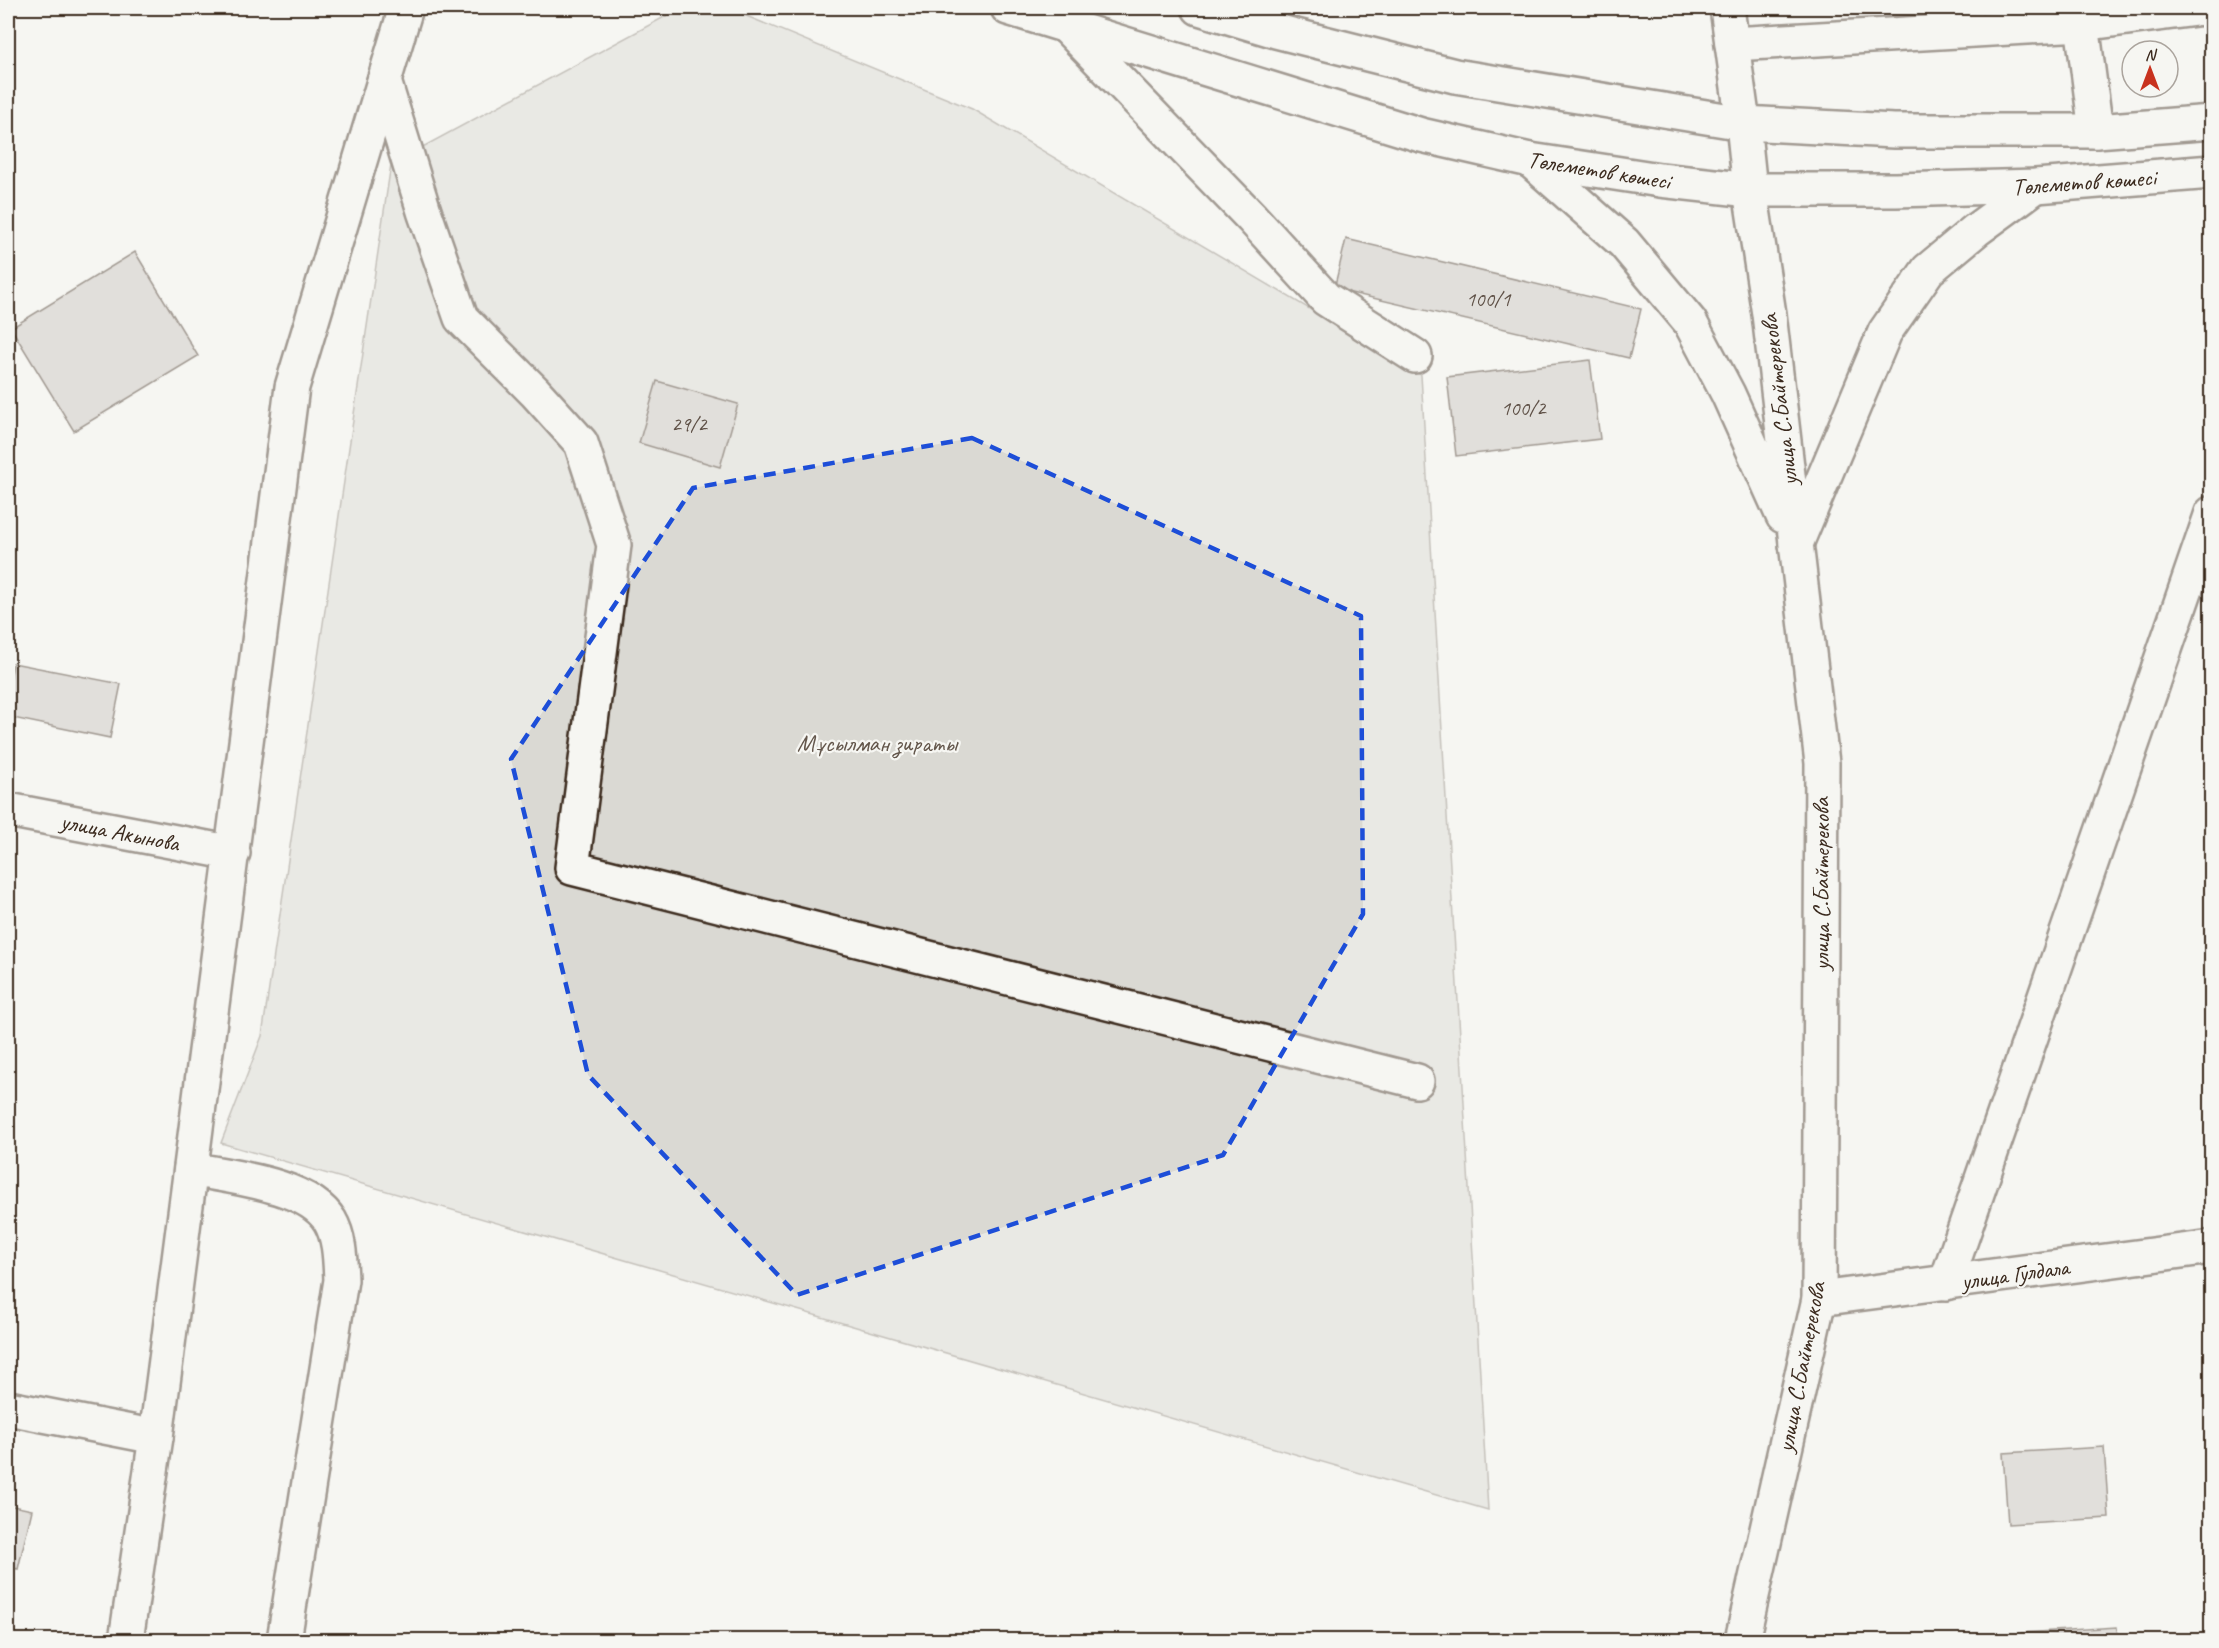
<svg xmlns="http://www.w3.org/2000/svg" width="2219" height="1648" font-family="Caveat,sans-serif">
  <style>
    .green { fill: #dad9d3; stroke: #8a8278; stroke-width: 1.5 }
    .building { fill: #c8c3be; stroke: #3b2a1e; stroke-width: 1.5 }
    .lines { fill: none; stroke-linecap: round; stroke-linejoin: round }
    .minor-casing { stroke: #3b2a1e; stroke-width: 38 }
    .major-casing { stroke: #3b2a1e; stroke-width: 38 }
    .minor { stroke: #f6f6f2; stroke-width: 33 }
    .major { stroke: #f6f6f2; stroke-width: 33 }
    .marked { fill: none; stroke: #1d4ed8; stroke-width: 4.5; stroke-dasharray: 12 8; stroke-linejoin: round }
    .labels { text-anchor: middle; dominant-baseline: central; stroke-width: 4.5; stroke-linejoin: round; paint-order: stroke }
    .number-label { font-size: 21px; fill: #5e5046 }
    .street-label { font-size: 24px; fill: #3b2a1e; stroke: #f6f6f2 }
    .park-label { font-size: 24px; fill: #63564b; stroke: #f6f6f2 }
  </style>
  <rect width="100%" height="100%" fill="#f6f6f2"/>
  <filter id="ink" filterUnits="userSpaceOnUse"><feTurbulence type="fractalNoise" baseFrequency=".0167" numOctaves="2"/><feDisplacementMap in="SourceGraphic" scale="12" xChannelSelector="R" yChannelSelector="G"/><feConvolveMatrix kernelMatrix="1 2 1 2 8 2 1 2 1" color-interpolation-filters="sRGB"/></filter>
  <g filter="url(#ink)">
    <!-- green -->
    <polygon class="green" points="681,8 727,8 972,109 1421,375 1488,1510 221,1143 262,1036 391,164"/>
    <!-- building -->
    <g class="building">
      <polygon points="1346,239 1641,309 1629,358 1334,289"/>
      <polygon points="135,252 198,356 74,431 11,328"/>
      <polygon points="1590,360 1600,439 1456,456 1447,377"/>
      <polygon points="657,381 738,404 720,467 639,443"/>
      <polygon points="13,663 121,684 110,738 8,717 8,692"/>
      <polygon points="2212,1404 2212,1441 2206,1405"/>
      <polygon points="2104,1447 2109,1518 2008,1524 2003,1453"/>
      <polygon points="8,1505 32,1510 18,1569 8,1567"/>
      <polygon points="2117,1627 2118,1640 2022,1640 2021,1633"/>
    </g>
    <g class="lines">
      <!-- minor casing -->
      <g class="minor-casing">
        <g id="minor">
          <polyline points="1727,8 1743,123"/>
          <polyline points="2082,24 2096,131"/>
          <polyline points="1066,26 1252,218 1326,299 1415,356"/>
          <polyline points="1732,44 2082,24 2204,8"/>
          <polyline points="384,81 424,211 461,318 535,392 581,443 614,545 572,868 1417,1081"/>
          <polyline points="8,810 233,853"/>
          <path d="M191 1169C230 1177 308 1184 330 1221 340 1238 340 1261 341 1280L284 1640"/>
          <polyline points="1946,1283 2212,513"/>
          <polyline points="1819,1299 2212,1247"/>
          <polyline points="8,1408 156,1437"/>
          <polyline points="126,1640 156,1437 292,387 406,8"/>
        </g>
      </g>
      <!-- major casing -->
      <g class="major-casing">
        <g id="major">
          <polyline points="1008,8 1421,135 1530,160 1660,180 1750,190 1896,190 2036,186 2212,172"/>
          <polyline points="1199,8 1276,31 1455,76 1743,123 1894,131 2096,131 2212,122"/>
          <polyline points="1530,160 1624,243 1690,322 1728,394 1783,516"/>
          <polyline points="1796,544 1885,332 1928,270 1976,230 2036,186"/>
          <polyline points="1742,1640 1819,1299 1822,763 1769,314 1750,190 1743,123"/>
        </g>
      </g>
      <!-- minor -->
      <use href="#minor" class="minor"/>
      <!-- major -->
      <use href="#major" class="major"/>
    </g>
  </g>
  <!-- marked area -->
  <path d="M0 0H2219V1648H0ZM972 438 1361 616 1363 914 1223 1155 797 1295 588 1075 511 759 693 488Z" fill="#f6f6f2" fill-opacity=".55" fill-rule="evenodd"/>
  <path class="marked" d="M972 438 1361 616 1363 914 1223 1155 797 1295 588 1075 511 759 693 488Z"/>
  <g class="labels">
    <!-- number labels -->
    <g class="number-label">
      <text x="1488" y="299">100/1</text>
      <text x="1523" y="408">100/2</text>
      <text x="689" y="424">29/2</text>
    </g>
    <!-- street labels -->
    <g class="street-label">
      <text transform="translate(1599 170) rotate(9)">Төлеметов көшесі</text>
      <text transform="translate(2084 182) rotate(-4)">Төлеметов көшесі</text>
      <text transform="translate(1779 400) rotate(-97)">улица С.Байтерекова</text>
      <text transform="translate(120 832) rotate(11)">улица Акынова</text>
      <text transform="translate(1821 884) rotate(-90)">улица С.Байтерекова</text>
      <text transform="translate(2015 1274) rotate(-8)">улица Гулдала</text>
      <text transform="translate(1801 1367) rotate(-79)">улица С.Байтерекова</text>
    </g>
    <!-- park labels -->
    <g class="park-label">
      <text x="877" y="743">Мұсылман зираты</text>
    </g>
  </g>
  <!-- margin -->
  <rect width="2219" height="1648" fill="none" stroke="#f6f6f2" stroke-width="30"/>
  <rect x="15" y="15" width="2189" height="1618" fill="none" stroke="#3b2a1e" stroke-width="2" filter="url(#ink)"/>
  <!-- north arrow -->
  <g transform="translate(2150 69)"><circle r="28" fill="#f6f6f2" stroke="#aba49d" stroke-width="1.5"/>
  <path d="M0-4.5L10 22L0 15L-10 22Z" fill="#c8321e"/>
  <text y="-9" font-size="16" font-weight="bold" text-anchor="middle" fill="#3b2a1e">N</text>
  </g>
</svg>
